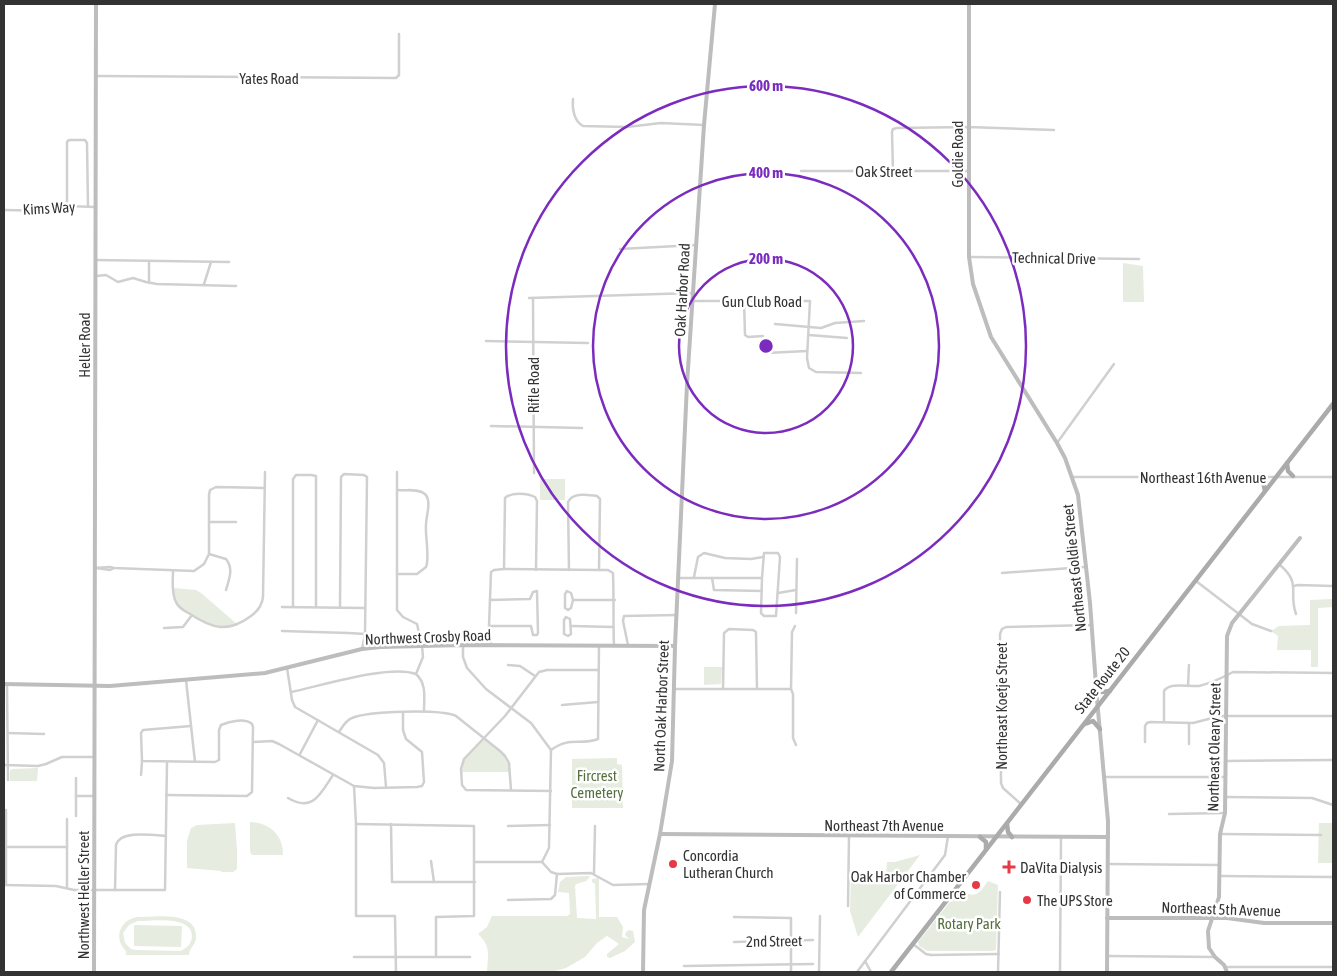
<svg xmlns="http://www.w3.org/2000/svg" width="1337" height="976" font-family="'Asap Condensed',sans-serif">
  <style>
    .green { fill: #e6ecdf; fill-rule: evenodd }
    .lines { fill: none; stroke-linecap: round; stroke-linejoin: round }
    .street { stroke: #d0d0d0; stroke-width: 2.5 }
    .secondary { stroke: #bdbdbd; stroke-width: 4 }
    .primary { stroke: #ababab; stroke-width: 4.5 }
    .ring { fill: none; stroke: #7b2cbf; stroke-width: 2.5 }
    .poi-dot { fill: #e63946; stroke: #fff; stroke-width: 2 }
    .labels { text-anchor: middle; dominant-baseline: central; stroke-width: 5; stroke-linejoin: round; paint-order: stroke }
    .street-label { font-size: 15px; fill: #333; stroke: #fff }
    .park-label { font-size: 15px; fill: #56703f; stroke: #fff }
    .poi-label { font-size: 15px; fill: #333; stroke: #fff; text-anchor: start }
    .centre { fill: #7b2cbf; stroke: #fff; stroke-width: 2.5 }
    .ring-label { font-size: 15px; text-anchor: middle; font-weight: bold; fill: #7b2cbf; stroke: #fff; stroke-width: 5; stroke-linejoin: round; paint-order: stroke }
  </style>
  <rect width="100%" height="100%" fill="#fff"/>
  <!-- green -->
  <g class="green">
    <polygon points="1123,263 1143,266 1144,302 1123,302"/>
    <rect x="540" y="479" width="25" height="21"/>
    <polygon points="173,588 196,590 201,593 238,625 231,627 211,626 178,606 175,601"/>
    <polygon points="1333,599 1333,607 1318,608 1318,667 1311,667 1311,650 1277,650 1278,636 1271,631 1279,626 1310,625 1310,600"/>
    <polygon points="704,667 722,667 721,684 704,685"/>
    <path d="M484 739C497 748 508 756 510 772H462L464 759Z"/>
    <polygon points="617,758 617,764 622,765 623,808 572,808 572,759"/>
    <polygon points="38,768 37,781 10,781 10,771 12,769"/>
    <path d="M250 822C270 823 283 835 283 855H252L250 852Z"/>
    <polygon points="235,823 237,850 237,869 233,872 221,872 221,871 187,868 187,841 191,828 197,825"/>
    <polygon points="1319,823 1333,823 1333,863 1318,863"/>
    <polygon points="920,855 858,937 850,911 851,874 886,875 887,862 895,862"/>
    <path d="M588 876 590 877 586 881 576 884 575 886 577 918 596 919 595 884 592 882V879L599 878V917H617L623 927 622 937 629 939 625 935 626 932 629 930 633 931 635 942 625 951 610 958 607 957V954L619 944 607 936 597 943 585 957 566 968 551 972H399L487 971C488 955 491 946 478 934L487 927 492 916H567L570 914 569 893 558 892 560 882 566 877Z"/>
    <path d="M988 881 998 885 996 950 993 951H927L919 946 918 942 960 889C975 900 979 894 988 881Z"/>
    <path d="M138 917C155 917 197 910 196 937 196 945 189 948 189 955H126V951C113 938 120 919 138 917ZM138 921C152 921 193 915 192 937 191 945 186 949 180 951L136 950 131 949 125 943 123 933 129 925Z"/>
    <polygon points="134,925 182,926 181,947 134,946"/>
  </g>
  <g class="lines">
    <!-- street -->
    <g class="street">
      <polyline points="96,76 396,78 399,75 399,34"/>
      <path d="M573 99C572 109 574 121 583 126L627 127 661 123 704 125"/>
      <polyline points="801,171 968,171"/>
      <polyline points="893,171 892,132 893,129 897,128 968,127 1054,130"/>
      <polyline points="67,206 67,142 69,140 85,140 87,143 88,207"/>
      <polyline points="4,210 57,211 67,206 95,207"/>
      <polyline points="620,249 696,245"/>
      <polyline points="969,257 1139,259"/>
      <polyline points="95,260 229,262"/>
      <polyline points="149,261 149,283"/>
      <polyline points="96,276 106,275 118,282 133,278 146,282 157,284 236,286"/>
      <polyline points="204,284 211,262"/>
      <polyline points="529,298 693,293"/>
      <polyline points="533,298 534,473"/>
      <polyline points="693,301 810,301 807,358 809,368 816,372 861,373"/>
      <polyline points="744,301 745,335 748,337 763,336"/>
      <polyline points="775,324 821,328 835,323 864,321"/>
      <polyline points="809,335 847,338"/>
      <polyline points="486,341 588,343"/>
      <polyline points="766,353 807,351"/>
      <polyline points="491,426 582,428"/>
      <polyline points="1057,443 1114,364"/>
      <path d="M397 472V610L403 617 417 624 422 646 423 657 416 674C427 684 424 698 424 711"/>
      <polyline points="1073,477 1333,477"/>
      <polyline points="209,522 236,522"/>
      <path d="M209 554 226 559C234 569 229 579 226 590"/>
      <path d="M1280 565C1302 584 1288 592 1296 614"/>
      <polyline points="94,568 110,567 114,568 194,571 204,564 209,554 209,495 210,490 216,487 264,488"/>
      <polyline points="96,568 110,570 114,568"/>
      <path d="M504 569 505 498C512 492 527 493 535 497L537 501 536 570"/>
      <path d="M569 570 568 502C573 492 587 495 597 496L600 499 599 570"/>
      <path d="M173 571C173 580 171 593 176 602 178 608 185 611 190 614 213 629 228 633 251 616 258 611 262 606 263 597L265 472"/>
      <polyline points="1002,573 1085,567"/>
      <path d="M397 574H417L426 567C430 557 425 537 426 525 426 516 432 501 425 494 418 488 406 491 398 490"/>
      <polyline points="694,577 698,557 704,553 725,558 751,559 763,557"/>
      <polyline points="679,578 762,578 764,553 778,553 780,557 776,616 764,616 761,613 762,578"/>
      <polyline points="712,578 714,590 762,591"/>
      <polyline points="1196,581 1252,624 1271,631"/>
      <polyline points="1294,586 1298,585 1333,586"/>
      <polygon points="567,591 571,593 573,600 571,608 568,610 565,608 565,594"/>
      <polyline points="778,593 796,590"/>
      <polyline points="574,600 615,600"/>
      <polyline points="282,607 365,608"/>
      <polyline points="293,607 293,479 296,475 311,475 316,476 316,606"/>
      <polyline points="340,607 341,477 344,474 364,475 367,477 365,634 362,649"/>
      <polyline points="796,613 797,559"/>
      <polygon points="566,617 570,619 571,634 568,636 564,634 564,620"/>
      <polyline points="489,626 531,626 533,635 537,635 538,633 537,591 533,592 530,599 490,600"/>
      <polyline points="572,626 613,627"/>
      <polyline points="795,626 792,632 791,689 793,694 793,738 796,745"/>
      <polyline points="164,628 183,627 192,615"/>
      <polyline points="282,631 348,633 365,634"/>
      <polyline points="463,645 463,657 467,668 486,689 531,723 551,750 549,848 542,862"/>
      <path d="M491 645 489 626 491 572 494 570 504 569 599 570H608L613 573C614 597 613 621 614 646"/>
      <polyline points="628,645 623,621 624,616 677,615"/>
      <polyline points="508,665 520,666 535,676"/>
      <polyline points="287,668 292,700 295,707 378,755 384,763 386,787"/>
      <polyline points="186,680 195,762"/>
      <polyline points="7,685 8,780"/>
      <polyline points="1188,686 1189,665"/>
      <polyline points="674,689 791,689"/>
      <polyline points="723,689 724,633 729,629 753,630 756,632 757,689"/>
      <path d="M291 692C321 686 389 664 416 674"/>
      <polyline points="562,705 598,702"/>
      <path d="M1164 722V691C1170 682 1188 687 1199 686 1211 683 1222 678 1233 672L1333 673"/>
      <polyline points="1189,723 1189,744"/>
      <path d="M339 732C343 726 346 720 352 718 368 711 441 709 456 716L500 751 505 756 509 763 511 790"/>
      <polyline points="8,733 44,734"/>
      <polyline points="253,742 272,741 279,744 354,786 374,788 417,787 422,786 424,782 422,752 406,739 403,730 403,713"/>
      <polyline points="1145,742 1145,726 1147,723 1150,722 1193,723 1220,716 1333,716"/>
      <path d="M551 750C570 736 580 746 598 739L599 646"/>
      <polyline points="300,754 318,720"/>
      <polyline points="1225,761 1333,760"/>
      <polyline points="4,765 38,766 46,764 62,757 94,757"/>
      <polyline points="141,775 142,761"/>
      <polyline points="1104,777 1225,777"/>
      <polyline points="76,778 76,816"/>
      <polyline points="354,786 356,824 356,916 395,916 396,972"/>
      <polyline points="551,791 466,790 462,785 461,769 464,759 505,716 539,672 547,670 598,670"/>
      <path d="M166 795 247 796 252 792 253 727 252 724C245 718 230 721 221 725L219 730V760L215 762 142 761 141 733 143 730 191 726"/>
      <polyline points="76,796 95,796"/>
      <polyline points="1226,797 1312,798 1333,805"/>
      <path d="M288 798C313 813 321 793 333 775"/>
      <polyline points="1021,804 1003,788 1001,783 1000,634 1002,629 1006,627 1092,625"/>
      <polyline points="6,810 6,885"/>
      <polyline points="1169,814 1225,813"/>
      <polyline points="67,819 67,887"/>
      <polyline points="356,824 474,826 474,916 436,917 436,956"/>
      <polyline points="391,824 392,882 475,882"/>
      <polyline points="508,826 550,825"/>
      <polyline points="1220,834 1321,835"/>
      <polyline points="4,847 67,847"/>
      <polyline points="431,861 434,882"/>
      <polyline points="475,862 542,862 551,872 557,874 591,873 613,885 649,884"/>
      <polyline points="1107,864 1219,865"/>
      <polyline points="594,873 595,826"/>
      <polyline points="1220,876 1333,877"/>
      <polyline points="4,885 56,886 74,890 165,890 167,762"/>
      <path d="M115 890 116 845C120 830 152 835 166 836"/>
      <polyline points="508,900 551,899 555,895 557,874"/>
      <polyline points="848,906 849,836"/>
      <polyline points="734,917 791,918 791,972"/>
      <polyline points="734,942 813,940"/>
      <polyline points="913,944 926,954 931,955 999,954"/>
      <polyline points="1107,956 1215,957"/>
      <polyline points="354,957 470,957"/>
      <polyline points="865,961 871,972"/>
      <polyline points="684,966 813,964"/>
      <polyline points="1226,967 1333,967"/>
      <polyline points="819,972 820,916"/>
      <polyline points="857,972 945,855 948,836"/>
      <polyline points="998,972 1000,892"/>
      <polyline points="1060,972 1061,838"/>
    </g>
    <!-- secondary -->
    <g class="secondary">
      <polyline points="969,4 969,257 973,284 991,337 1057,443 1065,458 1078,495 1090,603 1097,699 1108,821 1107,972"/>
      <polyline points="4,684 110,686 265,673 362,649 380,647 463,645 675,646"/>
      <polyline points="660,834 1108,837"/>
      <polyline points="1107,918 1227,918 1264,923 1333,923"/>
      <polyline points="94,972 96,4"/>
      <polyline points="643,972 644,910 660,834 672,761 675,646 687,384 704,125 715,4"/>
      <polyline points="1227,972 1224,965 1215,957 1209,948 1208,931 1219,897 1220,834 1225,813 1227,636 1232,623 1300,538"/>
    </g>
    <!-- primary -->
    <g class="primary">
      <polyline points="1287,463 1288,471 1293,476"/>
      <polyline points="1254,477 1263,481 1265,491"/>
      <polyline points="1096,687 1101,692 1110,691"/>
      <polyline points="1085,724 1093,721 1100,729"/>
      <polyline points="1007,824 1008,832 1012,837"/>
      <polyline points="980,837 986,842 986,849"/>
      <polyline points="891,972 1333,404"/>
    </g>
  </g>
  <!-- distance rings -->
  <g class="ring">
    <circle cx="766" cy="346" r="87"/>
    <circle cx="766" cy="346" r="173"/>
    <circle cx="766" cy="346" r="260"/>
  </g>
  <!-- markers -->
  <g class="poi-dot">
    <circle cx="673" cy="864" r="5"/>
    <path d="M1006.5 859.5h5v5h5v5h-5v5h-5v-5h-5v-5h5z"/>
    <circle cx="976" cy="885" r="5"/>
    <circle cx="1027" cy="900" r="5"/>
  </g>
  <g class="labels">
    <!-- street labels -->
    <g class="street-label">
      <text x="269" y="78">Yates Road</text>
      <text transform="translate(957 154) rotate(-90)">Goldie Road</text>
      <text x="884" y="171">Oak Street</text>
      <text transform="translate(49 208) rotate(-3)">Kims Way</text>
      <text transform="translate(1054 258) rotate(1)">Technical Drive</text>
      <text transform="translate(682 290) rotate(-87)">Oak Harbor Road</text>
      <text x="762" y="301">Gun Club Road</text>
      <text transform="translate(84 345) rotate(-90)">Heller Road</text>
      <text transform="translate(533 385) rotate(-90)">Rifle Road</text>
      <text x="1203" y="477">Northeast 16th Avenue</text>
      <text transform="translate(1074 568) rotate(-96)">Northeast Goldie Street</text>
      <text transform="translate(428 637) rotate(-2)">Northwest Crosby Road</text>
      <text transform="translate(1102 680) rotate(-52)">State Route 20</text>
      <text transform="translate(661 706) rotate(-88)">North Oak Harbor Street</text>
      <text transform="translate(1001 706) rotate(-90)">Northeast Koetje Street</text>
      <text transform="translate(1214 747) rotate(-89)">Northeast Oleary Street</text>
      <text x="884" y="825">Northeast 7th Avenue</text>
      <text transform="translate(83 895) rotate(-90)">Northwest Heller Street</text>
      <text transform="translate(1221 909) rotate(2)">Northeast 5th Avenue</text>
      <text transform="translate(774 941) rotate(-1)">2nd Street</text>
    </g>
    <!-- park labels -->
    <g class="park-label">
      <text x="597" y="775">Fircrest<tspan x="597" dy="17">Cemetery</tspan></text>
      <text x="969" y="923">Rotary Park</text>
    </g>
    <!-- poi labels -->
    <g class="poi-label">
      <text x="683" y="855">Concordia<tspan x="683" dy="17">Lutheran Church</tspan></text>
      <text x="1020" y="867">DaVita Dialysis</text>
      <text x="966" y="876" text-anchor="end">Oak Harbor Chamber<tspan x="966" dy="17">of Commerce</tspan></text>
      <text x="1037" y="900">The UPS Store</text>
    </g>
  </g>
  <circle cx="766" cy="346" r="8" class="centre"/>
  <g class="ring-label">
    <text x="766" y="91">600 m</text>
    <text x="766" y="178">400 m</text>
    <text x="766" y="264">200 m</text>
  </g>
  <!-- border -->
  <rect width="1337" height="976" fill="none" stroke="#333333" stroke-width="10"/>
</svg>
